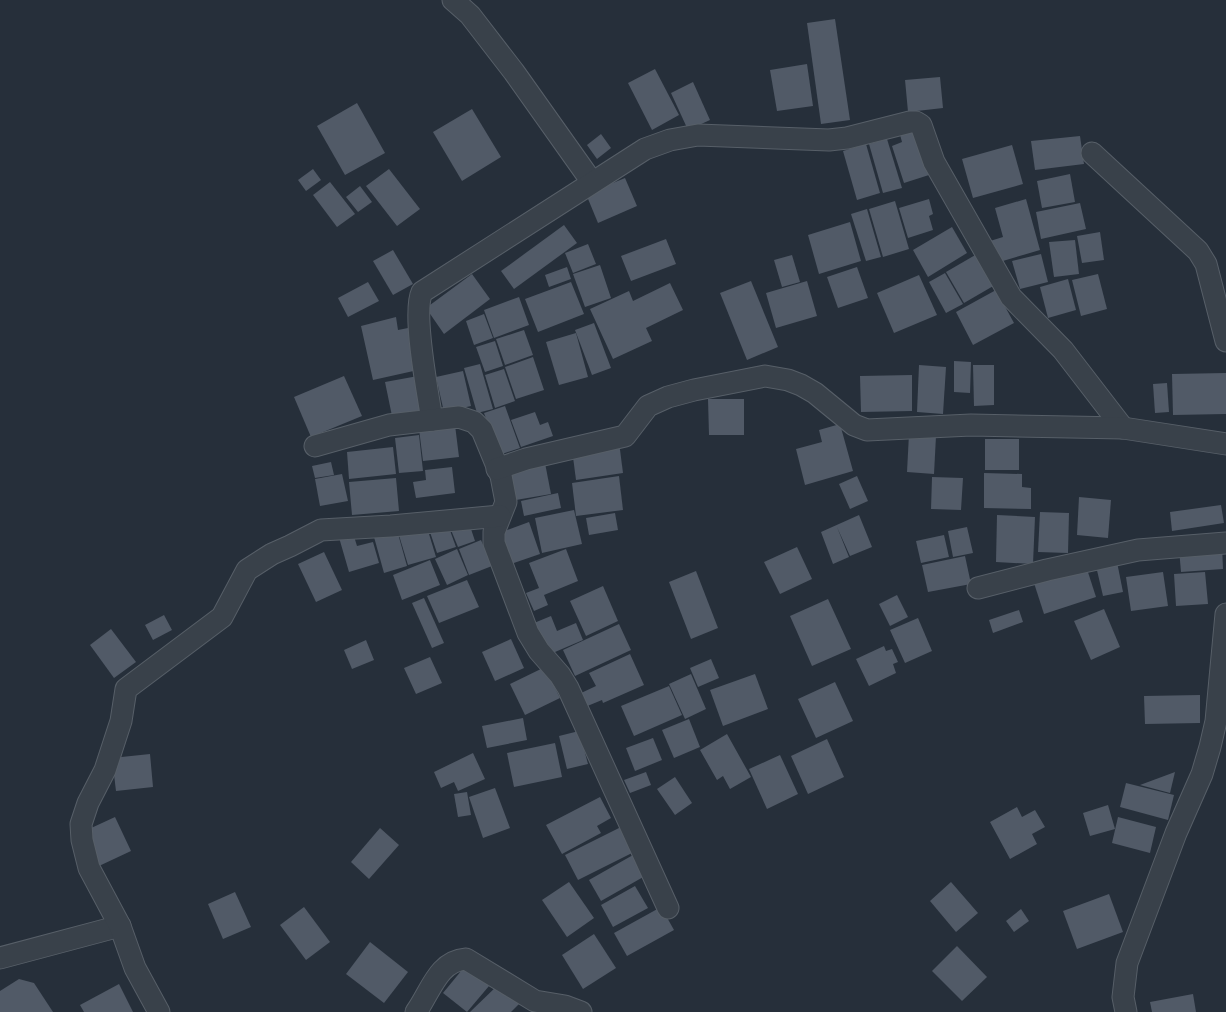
<svg xmlns="http://www.w3.org/2000/svg" width="1226" height="1012" font-family="Raleway,sans-serif">
  <style>
    .building { fill: #515a67 }
    .lines { fill: none; stroke-linecap: round; stroke-linejoin: round }
    .street-casing { stroke: #575f68; stroke-width: 23 }
    .street { stroke: #39414a; stroke-width: 21 }
  </style>
  <rect width="100%" height="100%" fill="#262f3a"/>
  <!-- building -->
  <g class="building">
    <polygon points="835,19 850,120 821,124 807,23"/>
    <polygon points="807,64 813,106 777,111 770,70"/>
    <polygon points="655,69 679,115 652,130 628,83"/>
    <polygon points="940,77 943,108 908,112 905,80"/>
    <polygon points="693,82 710,120 688,130 671,93"/>
    <polygon points="357,103 385,153 345,175 317,126"/>
    <polygon points="472,109 501,157 462,181 433,132"/>
    <polygon points="914,127 929,175 904,183 892,146 902,142 899,131"/>
    <polygon points="601,134 611,148 597,159 587,145"/>
    <polygon points="1080,136 1084,164 1035,170 1031,141"/>
    <polygon points="887,139 902,188 883,193 869,144"/>
    <polygon points="866,144 880,193 857,200 843,151"/>
    <polygon points="1012,145 1023,184 973,198 962,159"/>
    <polygon points="313,169 321,180 306,191 298,180"/>
    <polygon points="389,169 420,209 397,226 366,186"/>
    <polygon points="1070,174 1075,202 1042,208 1037,181"/>
    <polygon points="625,178 637,206 598,223 586,194"/>
    <polygon points="330,182 355,214 337,227 313,195"/>
    <polygon points="360,186 372,202 358,212 346,197"/>
    <polygon points="929,199 933,214 929,216 933,230 908,238 899,208"/>
    <polygon points="1026,199 1040,250 996,263 990,241 1003,237 995,208"/>
    <polygon points="895,201 909,249 883,257 869,209"/>
    <polygon points="1080,203 1086,229 1041,239 1036,212"/>
    <polygon points="867,209 881,257 866,261 851,214"/>
    <polygon points="850,222 861,261 819,274 808,235"/>
    <polygon points="564,225 577,243 514,289 501,271"/>
    <polygon points="952,227 967,253 928,277 913,250"/>
    <polygon points="1100,232 1104,260 1082,263 1077,236"/>
    <polygon points="666,239 676,264 631,281 621,256"/>
    <polygon points="1075,240 1079,274 1054,277 1049,242"/>
    <polygon points="588,244 596,264 573,273 565,253"/>
    <polygon points="393,250 413,284 393,295 373,261"/>
    <polygon points="977,254 995,285 964,303 946,272"/>
    <polygon points="1041,254 1048,282 1020,289 1012,261"/>
    <polygon points="792,255 800,282 782,287 774,260"/>
    <polygon points="600,265 611,298 585,307 573,274"/>
    <polygon points="567,267 571,279 549,287 545,275"/>
    <polygon points="857,267 868,298 838,308 827,277"/>
    <polygon points="945,273 963,304 946,313 929,282"/>
    <polygon points="472,274 490,299 444,334 426,308"/>
    <polygon points="1098,274 1107,309 1081,316 1072,280"/>
    <polygon points="919,275 937,315 894,333 877,293"/>
    <polygon points="1068,279 1076,310 1048,318 1040,287"/>
    <polygon points="751,281 778,347 747,360 720,293"/>
    <polygon points="807,281 817,316 776,328 766,293"/>
    <polygon points="368,282 379,301 348,317 338,298"/>
    <polygon points="571,282 584,314 538,332 525,299"/>
    <polygon points="670,283 683,310 646,328 652,341 613,359 590,309 629,291 633,301"/>
    <polygon points="996,290 1014,323 973,345 956,312"/>
    <polygon points="519,297 529,325 494,338 484,310"/>
    <polygon points="484,314 493,338 474,345 466,321"/>
    <polygon points="396,317 398,330 408,328 418,370 373,380 361,326"/>
    <polygon points="594,323 611,368 592,375 575,330"/>
    <polygon points="524,330 533,355 505,365 496,339"/>
    <polygon points="576,333 588,377 559,385 546,342"/>
    <polygon points="495,341 503,366 485,372 476,347"/>
    <polygon points="533,357 544,390 516,399 505,367"/>
    <polygon points="954,361 971,362 970,393 954,392"/>
    <polygon points="480,364 493,409 477,413 464,368"/>
    <polygon points="919,365 946,367 943,414 917,412"/>
    <polygon points="973,365 994,365 994,405 974,406"/>
    <polygon points="504,369 515,401 495,408 485,375"/>
    <polygon points="463,371 471,406 444,412 436,377"/>
    <polygon points="1226,373 1226,414 1173,415 1172,374"/>
    <polygon points="912,375 912,411 861,412 860,376"/>
    <polygon points="344,376 362,416 311,437 294,397"/>
    <polygon points="418,376 425,409 392,416 385,382"/>
    <polygon points="1167,383 1169,412 1155,413 1153,384"/>
    <polygon points="708,399 744,399 744,435 709,435"/>
    <polygon points="505,406 520,448 499,455 484,413"/>
    <polygon points="535,412 540,425 548,422 553,436 521,447 511,420"/>
    <polygon points="840,424 853,471 805,485 796,449 822,442 819,430"/>
    <polygon points="455,425 459,457 423,461 419,429"/>
    <polygon points="909,434 936,436 934,474 907,472"/>
    <polygon points="419,435 423,471 399,473 395,438"/>
    <rect x="985" y="439" width="34" height="31"/>
    <polygon points="619,442 623,473 576,480 573,457"/>
    <polygon points="393,447 396,474 349,479 347,452"/>
    <polygon points="331,462 334,475 315,478 312,466"/>
    <polygon points="545,463 551,494 510,501 504,471"/>
    <polygon points="452,467 455,493 416,498 413,482 426,480 425,470"/>
    <polygon points="984,473 1022,474 1022,487 1031,488 1031,509 984,508"/>
    <polygon points="342,474 348,501 320,506 315,479"/>
    <polygon points="619,476 623,510 576,516 572,483"/>
    <polygon points="857,476 868,501 850,509 839,484"/>
    <polygon points="932,477 963,478 961,510 931,509"/>
    <polygon points="396,478 399,511 352,515 349,482"/>
    <polygon points="558,493 561,508 524,516 521,501"/>
    <polygon points="1079,497 1111,500 1108,538 1077,535"/>
    <polygon points="1221,505 1224,523 1172,531 1170,512"/>
    <polygon points="574,510 582,544 542,553 535,518"/>
    <polygon points="1040,512 1069,513 1068,553 1038,552"/>
    <polygon points="615,513 618,530 589,535 586,518"/>
    <polygon points="859,515 872,547 850,556 837,527 849,557 833,564 821,532"/>
    <polygon points="997,515 1035,517 1033,564 996,562"/>
    <polygon points="529,522 540,554 508,565 496,534"/>
    <polygon points="469,523 475,541 458,547 451,530"/>
    <polygon points="426,524 436,557 408,565 398,532"/>
    <polygon points="448,525 456,547 437,553 430,532"/>
    <polygon points="967,527 973,553 953,557 948,531"/>
    <polygon points="352,530 357,546 373,542 379,563 349,572 338,534"/>
    <polygon points="397,530 407,566 384,573 374,537"/>
    <polygon points="944,535 949,557 921,563 916,541"/>
    <polygon points="481,540 492,566 469,575 459,549"/>
    <polygon points="1222,546 1223,569 1181,572 1179,549"/>
    <polygon points="797,547 812,579 780,594 764,562"/>
    <polygon points="457,549 468,575 447,585 435,559"/>
    <polygon points="566,549 578,581 544,595 548,605 534,611 526,593 539,588 529,563"/>
    <polygon points="324,552 342,590 316,602 298,564"/>
    <polygon points="965,556 971,584 928,592 922,565"/>
    <polygon points="430,560 440,585 402,600 393,575"/>
    <polygon points="1117,562 1123,592 1103,596 1096,566"/>
    <polygon points="1086,566 1096,597 1044,614 1034,583"/>
    <polygon points="696,571 718,628 691,639 669,582"/>
    <polygon points="1163,572 1168,606 1131,611 1126,577"/>
    <polygon points="1205,572 1208,604 1176,606 1174,574"/>
    <polygon points="467,580 479,607 439,623 427,596"/>
    <polygon points="603,586 618,621 586,636 570,601"/>
    <polygon points="897,595 908,617 890,626 879,604"/>
    <polygon points="424,598 444,643 432,648 412,603"/>
    <polygon points="828,599 851,649 812,666 790,616"/>
    <polygon points="1104,609 1120,647 1091,660 1074,621"/>
    <polygon points="1019,610 1023,622 993,633 989,620"/>
    <polygon points="164,615 172,630 153,640 145,625"/>
    <polygon points="551,616 557,631 576,623 583,640 548,655 534,623"/>
    <polygon points="918,618 932,651 905,663 890,630"/>
    <polygon points="619,624 631,650 575,676 563,650"/>
    <polygon points="111,629 136,662 114,678 90,645"/>
    <polygon points="511,639 524,668 495,681 482,652"/>
    <polygon points="366,640 374,660 352,669 344,650"/>
    <polygon points="884,646 886,651 892,649 898,662 893,664 896,673 869,686 856,659"/>
    <polygon points="630,654 644,685 603,703 602,700 585,707 579,694 596,686 589,673"/>
    <polygon points="430,657 442,683 416,694 404,668"/>
    <polygon points="711,659 719,678 698,687 690,668"/>
    <polygon points="545,667 560,698 525,715 510,684"/>
    <polygon points="691,674 706,709 685,719 669,684"/>
    <polygon points="755,674 768,709 723,726 710,690"/>
    <polygon points="835,682 853,721 816,738 798,699"/>
    <polygon points="669,686 682,715 634,736 621,706"/>
    <polygon points="1200,695 1200,723 1145,724 1144,696"/>
    <polygon points="523,718 527,740 487,748 482,726"/>
    <polygon points="689,719 700,747 674,758 662,730"/>
    <polygon points="579,731 588,764 567,769 559,736"/>
    <polygon points="727,734 751,777 730,789 723,776 717,780 700,750"/>
    <polygon points="653,738 662,760 635,771 626,748"/>
    <polygon points="827,739 844,777 808,794 791,756"/>
    <polygon points="555,743 562,777 514,787 507,753"/>
    <polygon points="473,753 485,779 458,791 454,782 441,788 434,772"/>
    <polygon points="150,754 153,787 116,791 112,758"/>
    <polygon points="780,755 798,794 767,809 749,769"/>
    <polygon points="646,772 651,785 630,793 624,780"/>
    <polygon points="1175,772 1170,793 1140,785"/>
    <polygon points="675,777 692,803 675,815 657,789"/>
    <polygon points="1126,783 1174,795 1168,820 1120,807"/>
    <polygon points="495,788 510,828 483,838 469,797"/>
    <polygon points="467,792 471,815 458,817 454,794"/>
    <polygon points="600,797 611,818 597,826 601,833 562,854 546,825"/>
    <polygon points="1108,805 1115,829 1090,836 1083,813"/>
    <polygon points="1017,807 1022,817 1035,810 1045,827 1032,834 1037,844 1010,859 990,822"/>
    <polygon points="115,817 131,851 99,866 87,840 93,837 89,829"/>
    <polygon points="1118,817 1156,827 1150,853 1112,843"/>
    <polygon points="621,827 634,852 578,880 565,855"/>
    <polygon points="380,828 399,845 369,879 351,862"/>
    <polygon points="633,855 645,876 601,901 589,880"/>
    <polygon points="569,882 594,918 567,937 542,900"/>
    <polygon points="951,882 978,913 956,932 930,901"/>
    <polygon points="635,886 648,908 613,927 601,905"/>
    <polygon points="235,892 251,927 223,939 208,904"/>
    <polygon points="1109,894 1123,932 1077,949 1063,911"/>
    <polygon points="304,907 330,942 306,960 280,925"/>
    <polygon points="661,907 674,930 627,956 614,933"/>
    <polygon points="1021,909 1029,921 1014,932 1006,921"/>
    <polygon points="594,934 616,968 583,989 562,955"/>
    <polygon points="370,942 408,972 384,1003 346,974"/>
    <polygon points="957,946 987,977 962,1001 932,971"/>
    <polygon points="466,965 489,986 467,1012 443,993"/>
    <polygon points="19,979 34,983 53,1012 0,1012 0,991"/>
    <polygon points="500,983 520,1003 511,1012 470,1012"/>
    <polygon points="119,984 133,1012 84,1012 80,1005"/>
    <polygon points="1193,994 1196,1012 1152,1012 1150,1002"/>
  </g>
  <g class="lines">
    <!-- street casing -->
    <g class="street-casing">
      <g id="street">
        <polyline points="453,0 470,15 514,72 592,182"/>
        <polyline points="1092,153 1198,251 1206,264 1226,341"/>
        <path d="M432 420C428 394 412 313 422 292L645 149 670 140 698 135 829 140 847 138 910 122H916L921 125 934 162 1011 297 1063 350 1123 428"/>
        <polyline points="315,446 389,425 459,417 474,422 482,430 501,476 506,502 494,532 494,543 528,633 539,651 560,675 568,688 668,908"/>
        <polyline points="497,469 526,459 625,436 648,406 668,397 694,390 765,376 788,380 801,385 815,393 854,425 867,430 971,425 1123,428 1226,444"/>
        <polyline points="978,588 1047,570 1138,550 1226,543"/>
        <polyline points="0,958 120,926"/>
        <polyline points="159,1012 135,968 120,926 89,868 82,840 81,824 88,803 105,770 121,721 126,689 222,617 247,570 272,554 290,546 321,530 391,526 500,516"/>
        <path d="M416 1012C431 991 438 961 466 959L535 1001 565 1006 581 1012"/>
        <polyline points="1126,1012 1123,997 1127,963 1176,833 1202,774 1210,747 1216,721 1226,614"/>
      </g>
    </g>
    <!-- street -->
    <use href="#street" class="street"/>
  </g>
</svg>
